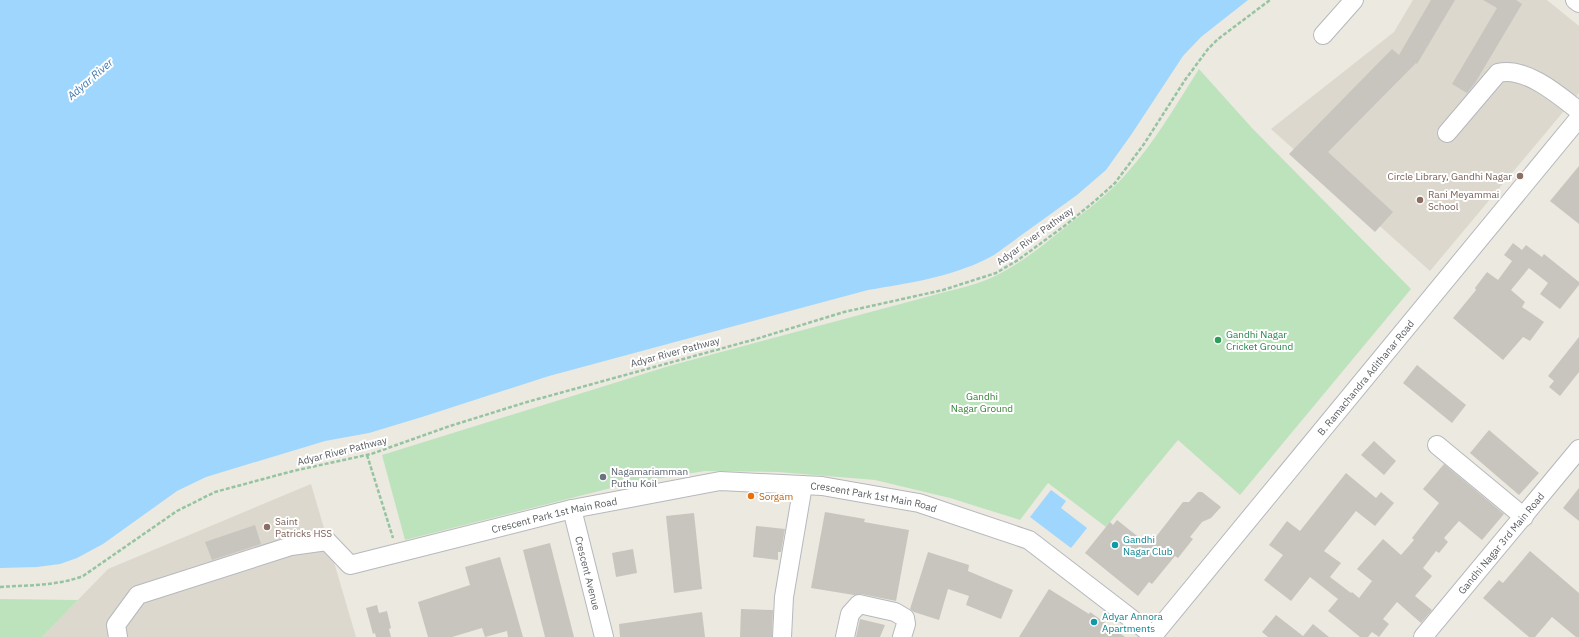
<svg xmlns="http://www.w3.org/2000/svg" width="1579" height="637" font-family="'IBM Plex Sans',sans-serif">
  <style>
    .education { fill: #dcd8ce }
    .green { fill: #bde3bd }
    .water { fill: #9fd6fd }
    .building { fill: #c8c5bf }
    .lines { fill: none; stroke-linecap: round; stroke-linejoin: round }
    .minor-casing { stroke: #b6b8bd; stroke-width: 20 }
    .path { stroke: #96c4a2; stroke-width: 2.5; stroke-dasharray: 4 2; stroke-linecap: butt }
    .minor { stroke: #fff; stroke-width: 18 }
    .education-dot { fill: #8d6e63; stroke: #fff; stroke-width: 1.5 }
    .leisure-dot { fill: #2e9e5b; stroke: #fff; stroke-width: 1.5 }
    .worship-dot { fill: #6b7280; stroke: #fff; stroke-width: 1.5 }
    .food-dot { fill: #e8710a; stroke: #fff; stroke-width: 1.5 }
    .culture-dot { fill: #0f9aa8; stroke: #fff; stroke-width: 1.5 }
    .labels { text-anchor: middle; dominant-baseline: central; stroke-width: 4; stroke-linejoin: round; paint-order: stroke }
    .education-label { font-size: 10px; fill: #785e54; stroke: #fff; text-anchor: start }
    .street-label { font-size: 10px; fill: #595d61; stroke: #fff }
    .leisure-label { font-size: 10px; fill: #27864d; stroke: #fff; text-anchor: start }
    .park-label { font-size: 10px; fill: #368338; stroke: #fff }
    .worship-label { font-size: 10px; fill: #5b616d; stroke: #fff; text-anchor: start }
    .food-label { font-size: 10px; fill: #c56008; stroke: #fff; text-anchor: start }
    .culture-label { font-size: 10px; fill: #0d838f; stroke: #fff; text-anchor: start }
    .water-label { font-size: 11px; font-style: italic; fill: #3e77ae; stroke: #fff }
  </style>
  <rect width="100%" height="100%" fill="#ece9e0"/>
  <!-- education -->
  <g class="education">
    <polygon points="1413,0 1547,0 1579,26 1579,93 1430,271 1271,129 1394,32"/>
    <polygon points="311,484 356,637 42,637 108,569"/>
  </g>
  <!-- green -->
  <g class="green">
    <path d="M1199 69 1252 128 1411 289 1240 495 1178 440 1106 527 1048 483 1020 520 950 498 875 480 778 472 705 471 631 483 405 540 382 455 669 366 934 295C955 289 978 285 997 275 1021 263 1042 246 1062 230 1084 212 1108 195 1126 174 1155 142 1176 105 1199 69Z"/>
    <polygon points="0,599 78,600 42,637 0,637"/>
  </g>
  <!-- water -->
  <g class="water">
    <path d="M0 0H1248L1201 37 1183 56 1131 135 1106 170 1077 195 994 255C957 276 910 283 868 290L549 376 422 417 369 433 325 441 206 477 177 491 103 544 77 558 60 564 37 567 0 568Z"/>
    <polygon points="1051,490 1066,501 1061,508 1087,528 1071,548 1030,517"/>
  </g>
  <!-- building -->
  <g class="building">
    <polygon points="1431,0 1455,0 1417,64 1416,63 1328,152 1393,212 1375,232 1289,154 1392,49 1399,55"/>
    <polygon points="1483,0 1516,0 1522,4 1475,83 1467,93 1452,84 1497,8"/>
    <polygon points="1579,166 1579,224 1550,201"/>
    <polygon points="1513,243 1522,250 1526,245 1542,257 1544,254 1579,282 1579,285 1560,309 1540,294 1548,283 1529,268 1511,290 1525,302 1522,307 1544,322 1530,341 1523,337 1503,360 1453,318 1476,290 1475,288 1487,272 1498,280 1512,261 1504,255"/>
    <polygon points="1579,337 1579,372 1560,396 1549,387 1554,381 1548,376"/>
    <polygon points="1417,365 1466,405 1452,423 1403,383"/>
    <polygon points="1489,430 1539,473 1519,495 1470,453"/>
    <polygon points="1374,441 1396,461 1384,475 1361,455"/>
    <polygon points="1444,464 1504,514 1482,540 1459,521 1444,538 1448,542 1439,553 1436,551 1423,568 1432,576 1415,596 1432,610 1421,623 1397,602 1383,619 1389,624 1379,637 1372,632 1368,637 1360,637 1328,611 1338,599 1310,577 1291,601 1264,580 1283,555 1269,545 1287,521 1300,531 1346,473 1376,498 1381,492 1394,503 1375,526 1356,511 1324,551 1341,563 1330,577 1351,593 1352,592 1359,598 1372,581 1357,569 1383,539 1401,555 1414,540 1412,538 1439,503 1423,489"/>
    <polygon points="1579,488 1579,521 1563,508"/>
    <polygon points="1198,492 1202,492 1221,507 1211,518 1202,522 1190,537 1193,539 1178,558 1175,556 1152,584 1149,582 1138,596 1085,553 1110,522 1113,525 1117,520 1146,543 1152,538 1155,538 1183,502 1189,502"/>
    <polygon points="825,512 865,519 864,522 909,530 896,601 861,594 854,595 811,588"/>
    <polygon points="694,513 702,589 674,593 666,516"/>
    <polygon points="255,525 261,544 212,560 205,542"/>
    <polygon points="756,526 785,529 781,552 778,552 778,560 753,557"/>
    <polygon points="550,543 574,637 545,637 523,550"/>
    <polygon points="633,549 637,573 616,577 612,553"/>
    <polygon points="1530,551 1579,593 1579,637 1576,637 1552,617 1535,637 1529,637 1483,598 1499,580 1503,583"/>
    <polygon points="928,552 969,565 968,571 1013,590 1001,619 966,605 969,596 948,589 939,620 914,612 910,609"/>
    <polygon points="500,557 523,637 508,637 507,631 485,637 482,628 452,637 428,637 418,602 470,585 465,567"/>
    <polygon points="1049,589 1089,614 1090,612 1125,637 1019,637"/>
    <polygon points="377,605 379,613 387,611 391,628 389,629 391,637 376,637 375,633 373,634 366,608"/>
    <polygon points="741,609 773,610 772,637 740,637"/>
    <polygon points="702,612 705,637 620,637 619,624"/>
    <polygon points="1276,615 1303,636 1313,624 1329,637 1268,637 1262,632"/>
    <polygon points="860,619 885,625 880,637 856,637"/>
  </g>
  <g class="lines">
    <!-- minor casing -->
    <g class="minor-casing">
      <g id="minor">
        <polyline points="1575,0 1579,3"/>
        <polyline points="1323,35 1354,0"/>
        <path d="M1447 133 1498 73C1525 66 1559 95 1579 111"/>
        <polyline points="1437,445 1524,517"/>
        <path id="s1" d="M572 509 604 637"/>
        <path id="s2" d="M118 637 116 625 138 595 291 546 327 541 350 565 572 509 720 481 822 486 919 503 1029 540 1155 637"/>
        <polyline points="782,637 784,597 803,485"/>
        <polyline points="845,637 850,614 859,604 895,612 905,618 906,624 902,637"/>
        <path id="s3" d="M1152 637 1579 118"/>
        <path id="s4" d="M1423 637 1579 449"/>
      </g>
    </g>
    <!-- path -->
    <g class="path">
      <polyline points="367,455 393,538"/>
      <path d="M0 587C28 585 57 586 83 576L177 511 215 492 293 471 371 454 450 426 527 402 756 339 844 312 943 290 996 273 1018 260 1067 224 1096 200 1115 183 1144 144 1185 80 1208 49 1218 39 1270 0"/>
    </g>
    <!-- minor -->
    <use href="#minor" class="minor"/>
  </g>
  <!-- markers -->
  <g class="education-dot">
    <circle cx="1520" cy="176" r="4"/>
    <circle cx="1420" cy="200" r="4"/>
    <circle cx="267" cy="527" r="4"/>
  </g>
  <circle class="leisure-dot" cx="1218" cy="340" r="4"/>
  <circle class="worship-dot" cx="603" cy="477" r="4"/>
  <circle class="food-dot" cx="751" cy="496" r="4"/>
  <g class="culture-dot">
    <circle cx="1115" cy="545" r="4"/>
    <circle cx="1094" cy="622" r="4"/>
  </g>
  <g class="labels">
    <!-- education labels -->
    <g class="education-label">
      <text x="1512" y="176" text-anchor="end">Circle Library, Gandhi Nagar</text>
      <text x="1428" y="194">Rani Meyammai<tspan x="1428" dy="12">School</tspan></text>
      <text x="275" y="521">Saint<tspan x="275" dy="12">Patricks HSS</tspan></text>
    </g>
    <!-- street labels -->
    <g class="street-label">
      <text transform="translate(1035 236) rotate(-36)">Adyar River Pathway</text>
      <text transform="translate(675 352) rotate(-15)">Adyar River Pathway</text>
      <text stroke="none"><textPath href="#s3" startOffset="336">B. Ramachandra Adithanar Road</textPath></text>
      <text transform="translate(342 451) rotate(-14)">Adyar River Pathway</text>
      <text stroke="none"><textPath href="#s2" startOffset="814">Crescent Park 1st Main Road</textPath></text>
      <text stroke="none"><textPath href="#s2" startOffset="490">Crescent Park 1st Main Road</textPath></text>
      <text stroke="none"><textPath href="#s4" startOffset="122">Gandhi Nagar 3rd Main Road</textPath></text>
      <text stroke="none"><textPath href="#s1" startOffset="66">Crescent Avenue</textPath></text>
    </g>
    <!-- leisure labels -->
    <g class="leisure-label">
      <text x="1226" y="334">Gandhi Nagar<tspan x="1226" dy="12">Cricket Ground</tspan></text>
    </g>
    <!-- park labels -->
    <g class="park-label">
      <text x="982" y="396">Gandhi<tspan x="982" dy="12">Nagar Ground</tspan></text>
    </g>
    <!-- worship labels -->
    <g class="worship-label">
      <text x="611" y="471">Nagamariamman<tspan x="611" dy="12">Puthu Koil</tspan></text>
    </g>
    <!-- food labels -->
    <g class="food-label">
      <text x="759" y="496">Sorgam</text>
    </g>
    <!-- culture labels -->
    <g class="culture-label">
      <text x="1123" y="539">Gandhi<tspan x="1123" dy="12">Nagar Club</tspan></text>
      <text x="1102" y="616">Adyar Annora<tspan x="1102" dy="12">Apartments</tspan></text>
    </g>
    <!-- water labels -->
    <g class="water-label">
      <text transform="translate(90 79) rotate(-41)">Adyar River</text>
    </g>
  </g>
</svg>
